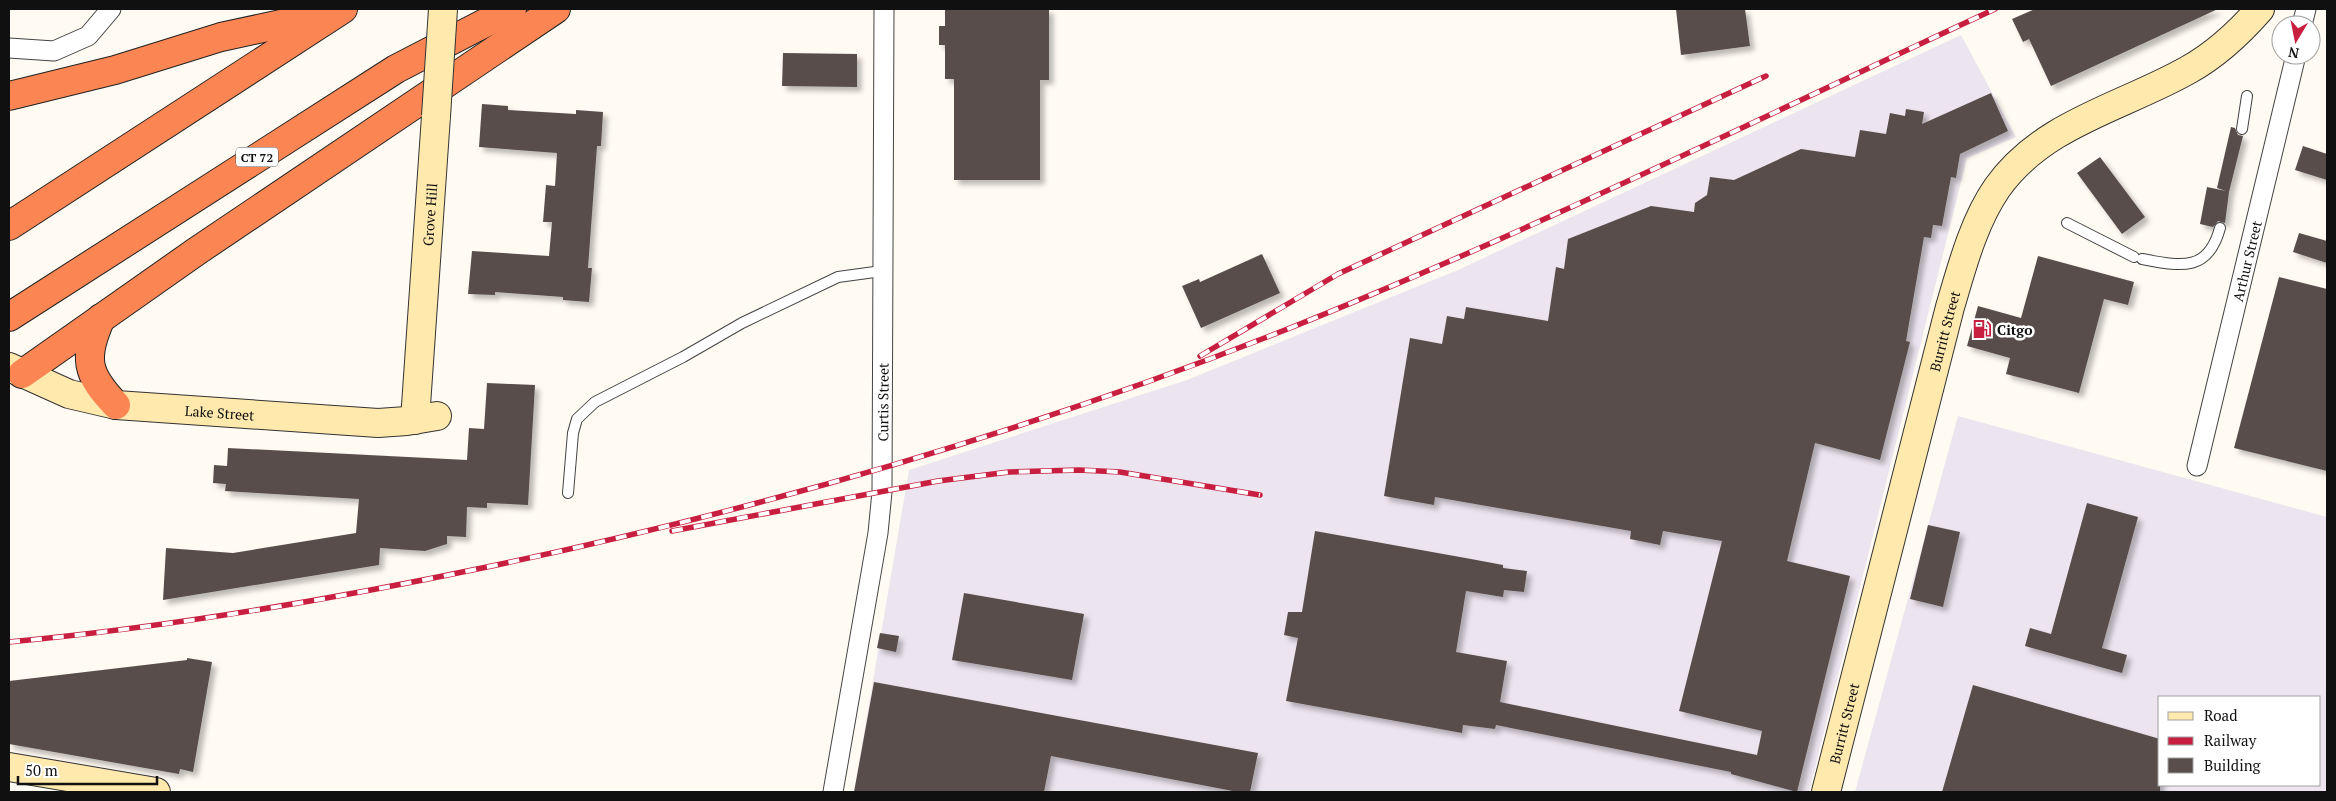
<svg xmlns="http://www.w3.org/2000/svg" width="2336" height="801" font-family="'PT Serif',serif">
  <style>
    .industrial { fill: #ece4ee; fill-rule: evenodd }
    .building { fill: #594e4b; filter: url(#shadow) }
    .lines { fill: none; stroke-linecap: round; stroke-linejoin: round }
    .lane-casing { stroke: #434343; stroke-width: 12 }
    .street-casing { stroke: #434343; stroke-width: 21 }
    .secondary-casing { stroke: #323232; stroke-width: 30 }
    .highway-casing { stroke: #212121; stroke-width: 30 }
    .lane { stroke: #fff; stroke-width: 10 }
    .street { stroke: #fff; stroke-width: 19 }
    .secondary { stroke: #ffe9ad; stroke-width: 28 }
    .highway { stroke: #fb8654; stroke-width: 28 }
    .rail-casing { stroke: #c81f41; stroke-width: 5.5 }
    .rail { stroke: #fff; stroke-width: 4; stroke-dasharray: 11; stroke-linecap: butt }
    .secondary-bridge-casing { stroke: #323232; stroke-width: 30; stroke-linecap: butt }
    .secondary-bridge { stroke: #ffe9ad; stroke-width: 28 }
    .labels { text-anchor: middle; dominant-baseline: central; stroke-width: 5; stroke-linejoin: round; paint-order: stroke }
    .shield { fill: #fff; stroke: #585858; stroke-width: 1 }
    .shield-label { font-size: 12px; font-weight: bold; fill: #101010 }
    .street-label { font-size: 14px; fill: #101010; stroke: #fff }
    .poi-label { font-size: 14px; font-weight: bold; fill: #101010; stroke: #fff; text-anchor: start }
  </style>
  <defs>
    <filter id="shadow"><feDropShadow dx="4.5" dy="4.5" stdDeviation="2.5" flood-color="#0004"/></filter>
  </defs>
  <rect width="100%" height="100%" fill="#fffaf2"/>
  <!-- industrial -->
  <g class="industrial">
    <polygon points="1961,35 2016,137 1967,158 1809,792 854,792 909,470 1187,380 1458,270"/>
    <path d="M1958 416 2327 517V792H1855ZM2160 697H2320V785H2160Z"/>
  </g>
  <!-- building -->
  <g class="building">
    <polygon points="945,9 1049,9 1049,80 1040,80 1040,180 954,180 954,79 945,79 945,45 939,45 939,26 945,26"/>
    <polygon points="1676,9 1745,9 1750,46 1681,55"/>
    <polygon points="2035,9 2218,9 2051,86 2029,39 2023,42 2012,19"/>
    <polygon points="783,53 857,54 857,87 782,86"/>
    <polygon points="1991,93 2008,131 1960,154 1956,178 1951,177 1942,226 1933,225 1931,238 1924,237 1906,341 1910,342 1880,460 1815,443 1787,561 1850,576 1797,792 1731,774 1731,772 1496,725 1495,729 1463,725 1462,733 1286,701 1298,638 1284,635 1288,612 1302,612 1315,531 1471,559 1503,565 1503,568 1527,571 1524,592 1504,590 1503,597 1466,591 1456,652 1507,661 1500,702 1757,755 1762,731 1679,711 1722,541 1663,531 1660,545 1630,539 1631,531 1435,497 1434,505 1384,496 1410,338 1442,344 1447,316 1464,319 1466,307 1548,321 1556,267 1564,269 1568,239 1651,206 1694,212 1695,203 1707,195 1710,177 1734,180 1801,149 1855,157 1860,130 1886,134 1890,113 1905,116 1906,109 1924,112 1922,124"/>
    <polygon points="482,104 508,106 508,110 576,114 576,110 603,112 601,146 597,146 588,268 592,268 589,302 563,300 563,297 495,292 495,295 468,294 472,251 549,256 552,222 543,222 546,185 555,186 557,153 479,147"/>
    <polygon points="2231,127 2235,128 2238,135 2243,136 2229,192 2225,223 2218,221 2213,227 2200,224 2207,187 2226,191 2217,188"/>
    <polygon points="2303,146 2327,154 2327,180 2295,170"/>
    <polygon points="2100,157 2145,217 2122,234 2077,173"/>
    <polygon points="2299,233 2327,241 2327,263 2293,252"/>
    <polygon points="1262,254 1280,293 1201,328 1182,286 1199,279 1200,282"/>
    <polygon points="2038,256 2134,282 2128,305 2104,299 2079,393 2006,374 2010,358 1967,346 1978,306 2021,318"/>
    <polygon points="2279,277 2327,289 2327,471 2234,448"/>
    <polygon points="487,383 535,385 528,505 487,503 487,508 467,507 466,537 447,536 447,544 425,551 380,548 379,565 163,600 166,548 233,553 356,533 359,499 225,491 226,484 213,483 214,465 227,466 228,448 467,460 469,428 484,429"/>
    <polygon points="2087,503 2138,517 2102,648 2127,655 2122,673 2025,646 2030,628 2051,634"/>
    <polygon points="1928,525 1960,532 1943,607 1910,599"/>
    <polygon points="964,593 1084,614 1072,680 952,660"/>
    <polygon points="880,633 899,636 896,652 877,648"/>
    <polygon points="187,658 212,662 193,772 180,769 179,774 9,744 9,681 187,660"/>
    <polygon points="874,682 1258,753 1250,792 1238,792 1051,756 1044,792 854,792"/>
    <polygon points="1973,685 2160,739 2160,792 1942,792"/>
  </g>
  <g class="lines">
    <!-- lane casing -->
    <g class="lane-casing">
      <g id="lane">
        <polyline points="2242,129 2247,96"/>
        <polyline points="2067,223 2134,257"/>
        <path d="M2142 259C2180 266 2208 273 2220 228"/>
        <polyline points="568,493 573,433 577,419 595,402 683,357 742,323 838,277 882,271"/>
      </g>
    </g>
    <!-- street casing -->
    <g class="street-casing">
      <g id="street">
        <polyline points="2302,25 2306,9"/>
        <polyline points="9,48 54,51 88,36 111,9"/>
        <path id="s1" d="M2197 466 2296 55"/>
        <path id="s2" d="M833 792 878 533 882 492 884 9"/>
      </g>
    </g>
    <!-- secondary casing -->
    <g class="secondary-casing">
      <g id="secondary">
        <path id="s3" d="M9 367 69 394 116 405 378 423 407 421 437 416"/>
        <path id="s4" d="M415 420 436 116"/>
        <polyline points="9,767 156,792"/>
        <path id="s5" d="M1826 792 1950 307C1962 267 1973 223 1997 188 2043 123 2123 107 2188 70 2217 54 2239 33 2260 9"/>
      </g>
    </g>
    <!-- highway casing -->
    <g class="highway-casing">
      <g id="highway">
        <polyline points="9,96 115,70 221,37 323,15"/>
        <polyline points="9,226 343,9"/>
        <polyline points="9,317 396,69 512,9"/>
        <path d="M101 318C83 358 86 374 116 405"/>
        <polyline points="22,374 197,251 556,9"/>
      </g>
    </g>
    <!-- lane -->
    <use href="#lane" class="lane"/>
    <!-- street -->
    <use href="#street" class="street"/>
    <!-- secondary -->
    <use href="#secondary" class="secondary"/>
    <!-- highway -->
    <use href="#highway" class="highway"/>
    <!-- rail casing -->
    <g class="rail-casing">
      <g id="rail">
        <polyline points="1200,356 1338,274 1766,76"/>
        <polyline points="672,531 938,481 1009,472 1079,470 1120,472 1260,495"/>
        <path d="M9 642C170 627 329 600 487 567 759 510 1027 432 1285 330 1526 234 1760 118 1995 9"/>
      </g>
    </g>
    <!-- rail -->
    <use href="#rail" class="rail"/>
    <!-- secondary-bridge casing -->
    <g class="secondary-bridge-casing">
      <polyline id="secondary-bridge" points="436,116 443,9"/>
    </g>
    <!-- secondary-bridge -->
    <use href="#secondary-bridge" class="secondary-bridge"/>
  </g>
  <!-- icons -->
  <defs>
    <g id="fuel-bare" transform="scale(1.5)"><path d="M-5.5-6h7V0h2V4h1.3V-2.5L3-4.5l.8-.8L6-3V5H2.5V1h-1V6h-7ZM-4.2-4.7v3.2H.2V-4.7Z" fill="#c81f41" stroke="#fff" stroke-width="2.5" paint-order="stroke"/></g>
  </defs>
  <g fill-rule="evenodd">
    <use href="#fuel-bare" x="1982" y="329"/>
  </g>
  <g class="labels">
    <!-- shield labels -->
    <rect class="shield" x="236" y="147.5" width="42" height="19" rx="4"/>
    <g class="shield-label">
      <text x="257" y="157">CT 72</text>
    </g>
    <!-- street labels -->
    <g class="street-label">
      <text stroke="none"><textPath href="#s4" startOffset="206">Grove Hill</textPath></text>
      <text stroke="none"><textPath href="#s1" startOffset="211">Arthur Street</textPath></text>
      <text stroke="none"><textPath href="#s5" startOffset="476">Burritt Street</textPath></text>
      <text stroke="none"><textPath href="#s2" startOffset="394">Curtis Street</textPath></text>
      <text stroke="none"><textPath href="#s3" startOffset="218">Lake Street</textPath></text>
      <text stroke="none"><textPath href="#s5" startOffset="71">Burritt Street</textPath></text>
    </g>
    <!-- poi labels -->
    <g class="poi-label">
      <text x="1997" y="329">Citgo</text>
    </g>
  </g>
  <!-- border -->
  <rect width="2336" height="801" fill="none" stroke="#101010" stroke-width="20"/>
  <!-- legend -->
  <rect x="2158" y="696" width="162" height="90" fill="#ffffff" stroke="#9f9f9f"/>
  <rect x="2168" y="712" width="25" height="8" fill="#ffe9ad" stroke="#9f9f9f"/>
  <text x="2204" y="721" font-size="15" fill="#101010">Road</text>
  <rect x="2168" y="737" width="25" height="8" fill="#c81f41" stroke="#9f9f9f"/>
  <text x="2204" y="746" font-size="15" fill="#101010">Railway</text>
  <rect x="2168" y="758" width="25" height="15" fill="#594e4b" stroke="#9f9f9f"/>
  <text x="2204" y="771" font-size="15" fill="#101010">Building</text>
  <!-- north arrow -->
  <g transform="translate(2296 40) rotate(190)"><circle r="24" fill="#ffffff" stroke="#9f9f9f"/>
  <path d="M0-4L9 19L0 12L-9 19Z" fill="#c81f41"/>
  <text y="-8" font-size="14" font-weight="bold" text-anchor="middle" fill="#101010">N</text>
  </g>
  <!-- scale -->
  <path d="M18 776v8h139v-8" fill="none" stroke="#101010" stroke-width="2.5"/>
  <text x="25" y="776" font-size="15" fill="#101010" stroke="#ffffff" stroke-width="4" paint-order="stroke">50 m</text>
</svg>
